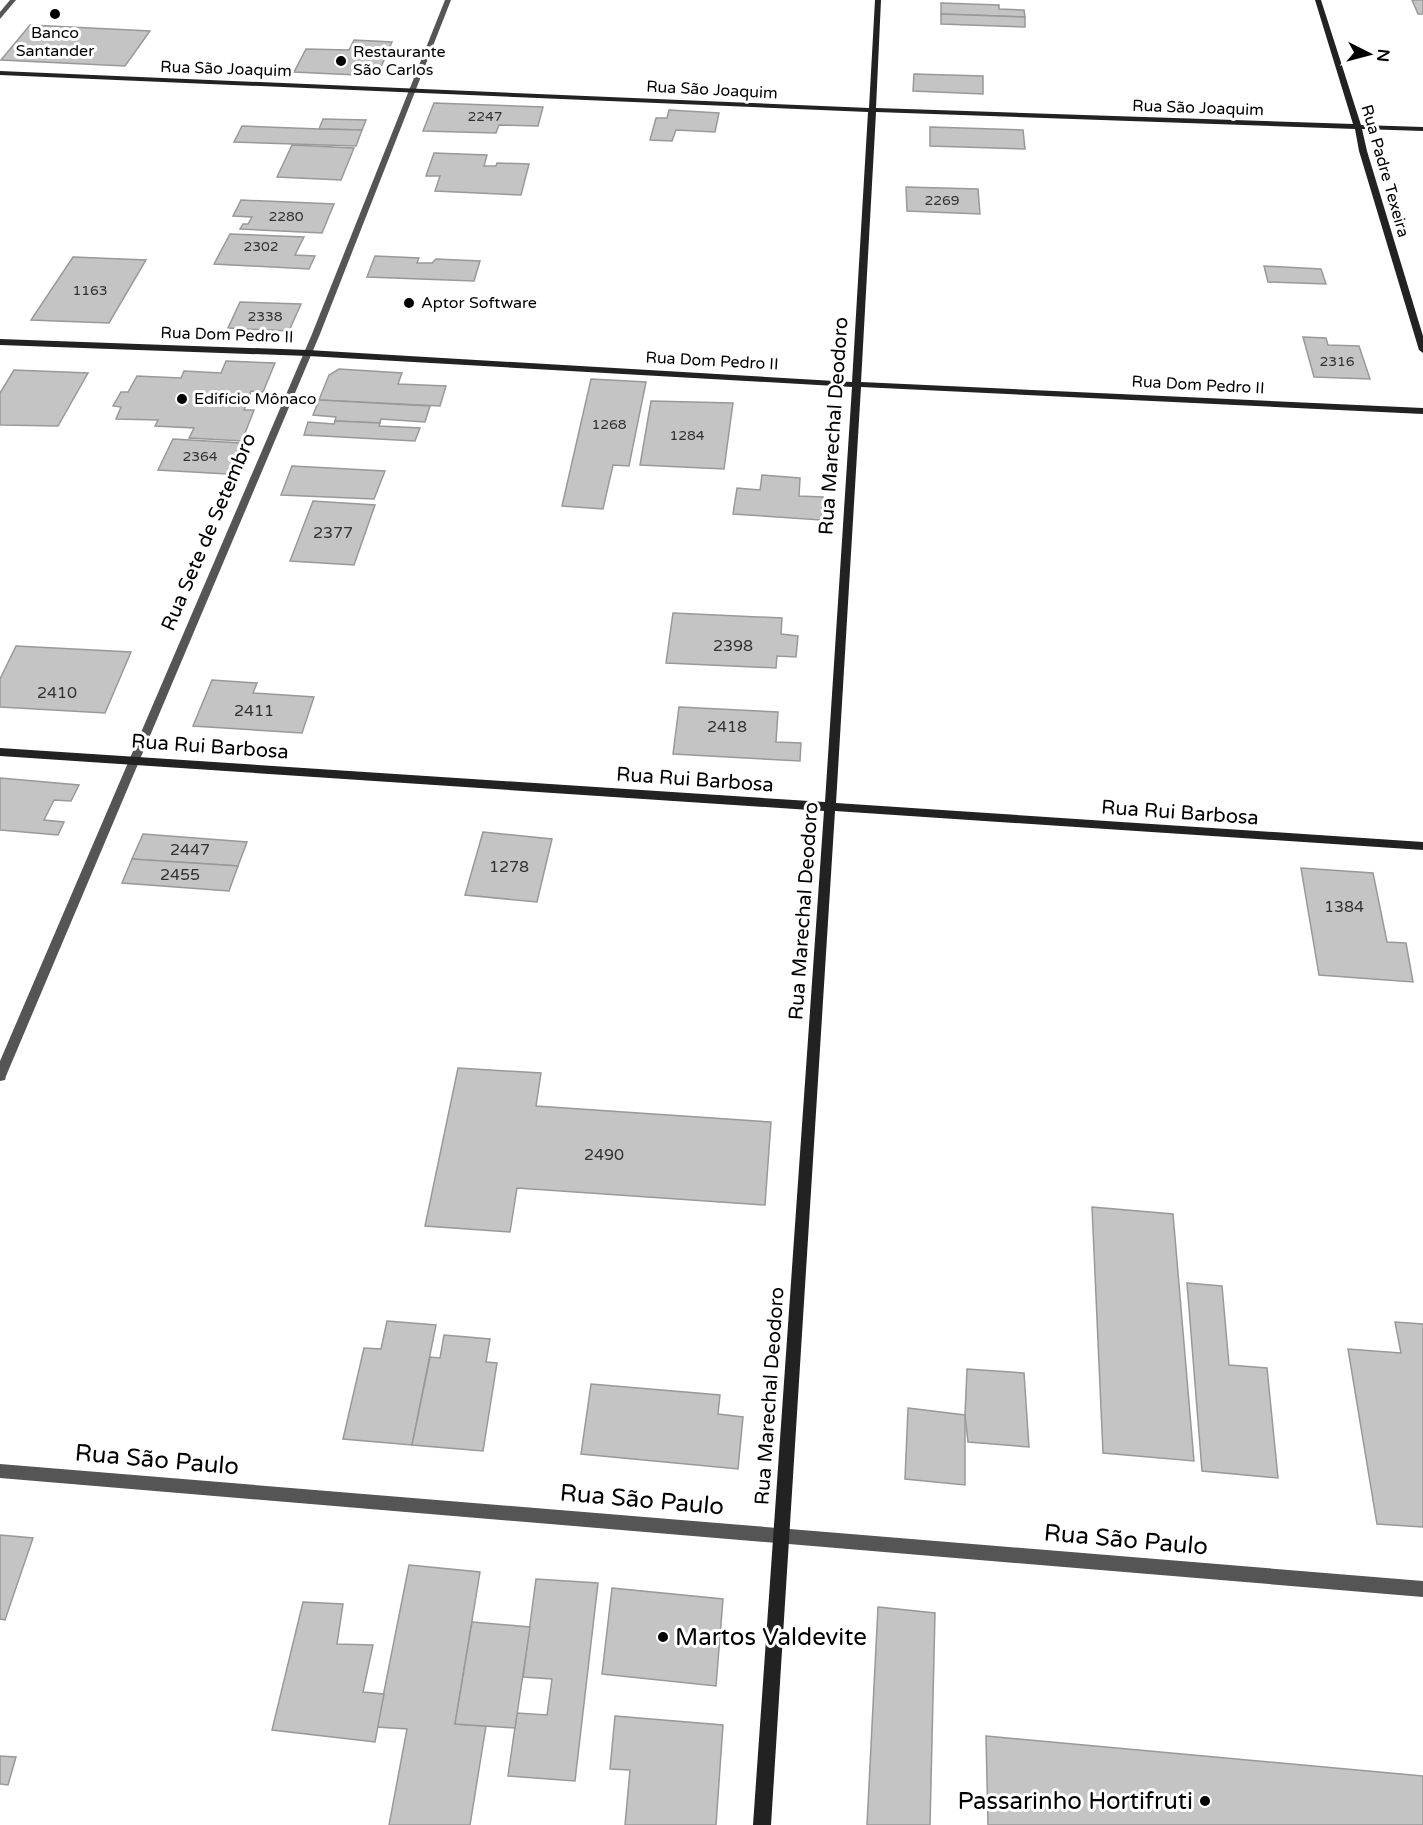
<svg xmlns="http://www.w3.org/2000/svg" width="1423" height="1825" font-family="'Varela Round',sans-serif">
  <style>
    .building { fill: #c4c4c4; stroke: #999; stroke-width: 1.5 }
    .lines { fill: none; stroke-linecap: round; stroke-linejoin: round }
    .tertiary { fill: #555; fill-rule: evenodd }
    .secondary { fill: #222; fill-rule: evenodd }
    .poi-dot { fill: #000; stroke: #fff; stroke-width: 2 }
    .labels { text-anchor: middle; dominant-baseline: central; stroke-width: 6; stroke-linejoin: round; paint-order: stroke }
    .far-number-label { font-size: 14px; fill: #313131 }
    .far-poi-label { font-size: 16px; fill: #000; stroke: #fff; text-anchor: start }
    .far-street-label { font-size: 16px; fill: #000; stroke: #fff }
    .number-label { font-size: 16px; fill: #313131 }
    .street-label { font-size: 20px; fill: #000; stroke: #fff }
    .near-street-label { font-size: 24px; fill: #000; stroke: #fff }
    .near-poi-label { font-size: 24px; fill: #000; stroke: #fff; text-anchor: start }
  </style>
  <rect width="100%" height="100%" fill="#fff"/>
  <!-- building -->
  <g class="building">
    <polygon points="1412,0 1423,0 1423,14 1418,14"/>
    <polygon points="941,3 999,5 999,9 1024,10 1025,17 941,14"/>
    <polygon points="941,14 1025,17 1025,27 941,24"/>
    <polygon points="30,25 150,31 125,66 1,60"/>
    <polygon points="354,40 392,42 377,76 294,72 306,49 349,50"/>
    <polygon points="914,74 983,76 983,94 913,91"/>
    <polygon points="434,103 543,107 538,126 499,125 496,133 423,131"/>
    <polygon points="669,110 719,113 715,132 676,130 672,141 650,140 656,118 667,118"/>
    <polygon points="323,119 366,120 362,130 319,129"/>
    <polygon points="242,126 319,129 362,130 356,146 234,142"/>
    <polygon points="930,127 1023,130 1025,149 930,146"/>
    <polygon points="292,145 354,148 341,180 277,177"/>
    <polygon points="434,153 487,155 484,166 496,166 497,163 529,164 521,195 435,191 440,176 426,176"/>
    <polygon points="906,187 978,189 980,214 907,211"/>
    <polygon points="241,200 334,204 322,233 240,229 243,224 248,224 252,217 233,216"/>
    <polygon points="230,234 304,237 295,255 315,256 309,269 214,264"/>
    <polygon points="375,256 419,258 417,263 432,263 436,259 480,261 474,281 367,277"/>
    <polygon points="73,257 146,260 109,323 31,320"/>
    <polygon points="1264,266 1321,269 1326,284 1268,282"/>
    <polygon points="240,302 301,304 289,331 228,328"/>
    <polygon points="1303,337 1326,338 1328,345 1359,346 1370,379 1314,377"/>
    <polygon points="226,361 275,363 263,392 251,391 244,410 254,410 242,441 189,438 194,428 155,426 158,420 116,419 121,407 113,406 121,392 128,392 137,376 181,378 184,371 221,373"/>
    <polygon points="339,369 402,373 398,384 446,386 440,406 319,400 329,375"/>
    <polygon points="14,370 88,373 58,426 0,425 0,393"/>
    <polygon points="591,379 646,382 629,466 613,465 603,509 562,506"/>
    <polygon points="319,400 430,406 425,422 381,419 380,423 335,421 336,417 313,415"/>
    <polygon points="651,401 733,403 724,469 640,465"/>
    <polygon points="335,421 380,423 379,426 420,428 415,441 304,435 308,422 334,424"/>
    <polygon points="173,439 241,443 227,474 158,470"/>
    <polygon points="292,466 385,471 374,499 281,495"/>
    <polygon points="762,475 800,478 799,496 823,497 821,520 733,514 737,488 760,490"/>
    <polygon points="313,501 375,505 354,565 290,561"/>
    <polygon points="673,613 782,618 781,634 798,636 796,657 777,656 776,668 666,663"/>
    <polygon points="16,646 131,652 105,713 0,707 0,679"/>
    <polygon points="212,680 257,683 253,693 314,697 302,733 193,726"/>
    <polygon points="679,707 778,712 776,742 801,743 800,761 673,754"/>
    <polygon points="0,778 79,785 71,801 54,800 44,820 64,822 58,835 0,830"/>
    <polygon points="483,832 552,839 537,902 465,895"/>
    <polygon points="143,834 247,842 238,866 132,859"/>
    <polygon points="132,859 238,866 229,891 122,883"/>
    <polygon points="1301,868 1373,873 1387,942 1406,943 1413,982 1319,975"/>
    <polygon points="458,1068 541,1073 536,1106 771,1122 765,1205 517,1188 510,1232 425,1226"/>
    <polygon points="1092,1207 1173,1214 1194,1461 1103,1453"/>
    <polygon points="1187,1283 1222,1286 1229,1365 1267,1368 1278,1478 1202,1471"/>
    <polygon points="387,1321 436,1325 412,1445 343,1439 364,1348 381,1349"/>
    <polygon points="1395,1322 1423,1324 1423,1527 1377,1524 1348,1349 1401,1353"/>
    <polygon points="444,1335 490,1339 486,1362 497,1363 483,1451 412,1445 430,1357 440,1358"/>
    <polygon points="967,1369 1024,1373 1029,1447 968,1442 965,1415"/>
    <polygon points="591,1384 720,1395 718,1414 743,1417 738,1469 581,1454"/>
    <polygon points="908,1408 965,1415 965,1485 905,1479"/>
    <polygon points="0,1535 33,1538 5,1620 0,1619"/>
    <polygon points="409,1565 480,1572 455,1724 486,1726 470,1825 389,1825 407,1729 377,1727"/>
    <polygon points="536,1579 598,1583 575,1781 508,1776 517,1713 547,1715 552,1679 523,1677"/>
    <polygon points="612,1588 723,1599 716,1686 602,1674"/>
    <polygon points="303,1602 343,1604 337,1644 373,1645 363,1692 384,1694 375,1742 272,1730"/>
    <polygon points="878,1607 935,1613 930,1825 867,1825"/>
    <polygon points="472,1622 530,1627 515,1728 455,1724"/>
    <polygon points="615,1716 723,1725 716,1825 625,1825 630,1770 610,1769"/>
    <polygon points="986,1736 1423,1776 1423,1825 988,1825"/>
    <polygon points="0,1756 16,1757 8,1785 0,1784"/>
  </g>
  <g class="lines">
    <!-- tertiary -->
    <g class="tertiary">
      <polygon points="10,0 16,0 0,19 0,12"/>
      <polygon points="445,0 451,0 320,334 6,1076 5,1080 0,1081 0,1061 312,334"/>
      <polygon points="0,1464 1423,1581 1423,1597 0,1478"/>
    </g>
    <!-- secondary -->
    <polygon class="secondary" points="875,0 881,0 876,108 1353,124 1315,0 1321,0 1361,125 1423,127 1423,131 1362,129 1367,151 1423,336 1423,353 1419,350 1359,151 1355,129 876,112 861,382 1423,408 1423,414 861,387 836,803 1423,842 1423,850 835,811 771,1825 753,1825 824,811 0,756 0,748 825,802 852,387 308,356 0,345 0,339 308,350 852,382 868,112 0,75 0,71 869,108"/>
  </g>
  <!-- markers -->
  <g class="poi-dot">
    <circle cx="55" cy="14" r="6"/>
    <circle cx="341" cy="61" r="6"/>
    <circle cx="409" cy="303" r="6"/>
    <circle cx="182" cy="399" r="6"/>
    <circle cx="663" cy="1637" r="6"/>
    <circle cx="1205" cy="1801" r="6"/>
  </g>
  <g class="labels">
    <!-- far-number labels -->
    <g class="far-number-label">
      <text x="485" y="116">2247</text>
      <text x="942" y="200">2269</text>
      <text x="286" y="216">2280</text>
      <text x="261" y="246">2302</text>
      <text x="90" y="290">1163</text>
      <text x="265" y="316">2338</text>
      <text x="1337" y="361">2316</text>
      <text x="609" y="424">1268</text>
      <text x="687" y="435">1284</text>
      <text x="200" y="456">2364</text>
    </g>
    <!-- far-poi labels -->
    <g class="far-poi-label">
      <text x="55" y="33" text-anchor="middle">Banco<tspan x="55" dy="18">Santander</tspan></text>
      <text x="353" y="52">Restaurante<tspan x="353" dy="18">São Carlos</tspan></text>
      <text x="421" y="303">Aptor Software</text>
      <text x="194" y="399">Edifício Mônaco</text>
    </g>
    <!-- far-street labels -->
    <g class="far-street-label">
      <text transform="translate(226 69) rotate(2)">Rua São Joaquim</text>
      <text transform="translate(712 90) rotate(3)">Rua São Joaquim</text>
      <text transform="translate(1198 108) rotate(2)">Rua São Joaquim</text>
      <text transform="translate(1385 171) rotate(74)">Rua Padre Texeira</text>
      <text transform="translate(227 335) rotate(2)">Rua Dom Pedro II</text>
      <text transform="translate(712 361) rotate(3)">Rua Dom Pedro II</text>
      <text transform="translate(1198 385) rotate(3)">Rua Dom Pedro II</text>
    </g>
    <!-- number labels -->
    <g class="number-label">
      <text x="333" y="533">2377</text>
      <text x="733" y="646">2398</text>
      <text x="57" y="693">2410</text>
      <text x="254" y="711">2411</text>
      <text x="727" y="727">2418</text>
      <text x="190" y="850">2447</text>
      <text x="509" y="867">1278</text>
      <text x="180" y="875">2455</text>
      <text x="1344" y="907">1384</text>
      <text x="604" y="1155">2490</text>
    </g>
    <!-- street labels -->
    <g class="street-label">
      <text transform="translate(834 426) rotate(-86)">Rua Marechal Deodoro</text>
      <text transform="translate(209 532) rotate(-67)">Rua Sete de Setembro</text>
      <text transform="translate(210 747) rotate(4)">Rua Rui Barbosa</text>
      <text transform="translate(695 780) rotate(4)">Rua Rui Barbosa</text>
      <text transform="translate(1180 813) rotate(4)">Rua Rui Barbosa</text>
      <text transform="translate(804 911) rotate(-86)">Rua Marechal Deodoro</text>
      <text transform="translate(770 1396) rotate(-86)">Rua Marechal Deodoro</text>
    </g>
    <!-- near-street labels -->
    <g class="near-street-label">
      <text transform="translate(157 1460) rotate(5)">Rua São Paulo</text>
      <text transform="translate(642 1500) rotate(5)">Rua São Paulo</text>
      <text transform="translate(1126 1540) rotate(5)">Rua São Paulo</text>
    </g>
    <!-- near-poi labels -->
    <g class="near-poi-label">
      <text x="675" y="1637">Martos Valdevite</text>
      <text x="1193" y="1801" text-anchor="end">Passarinho Hortifruti</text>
    </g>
  </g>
  <!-- north arrow -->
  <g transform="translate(1369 54) rotate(96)" stroke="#ffffff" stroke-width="4.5" paint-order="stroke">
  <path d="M0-4.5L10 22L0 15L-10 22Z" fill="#000000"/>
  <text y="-9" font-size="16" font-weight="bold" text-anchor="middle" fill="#000000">N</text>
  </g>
</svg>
